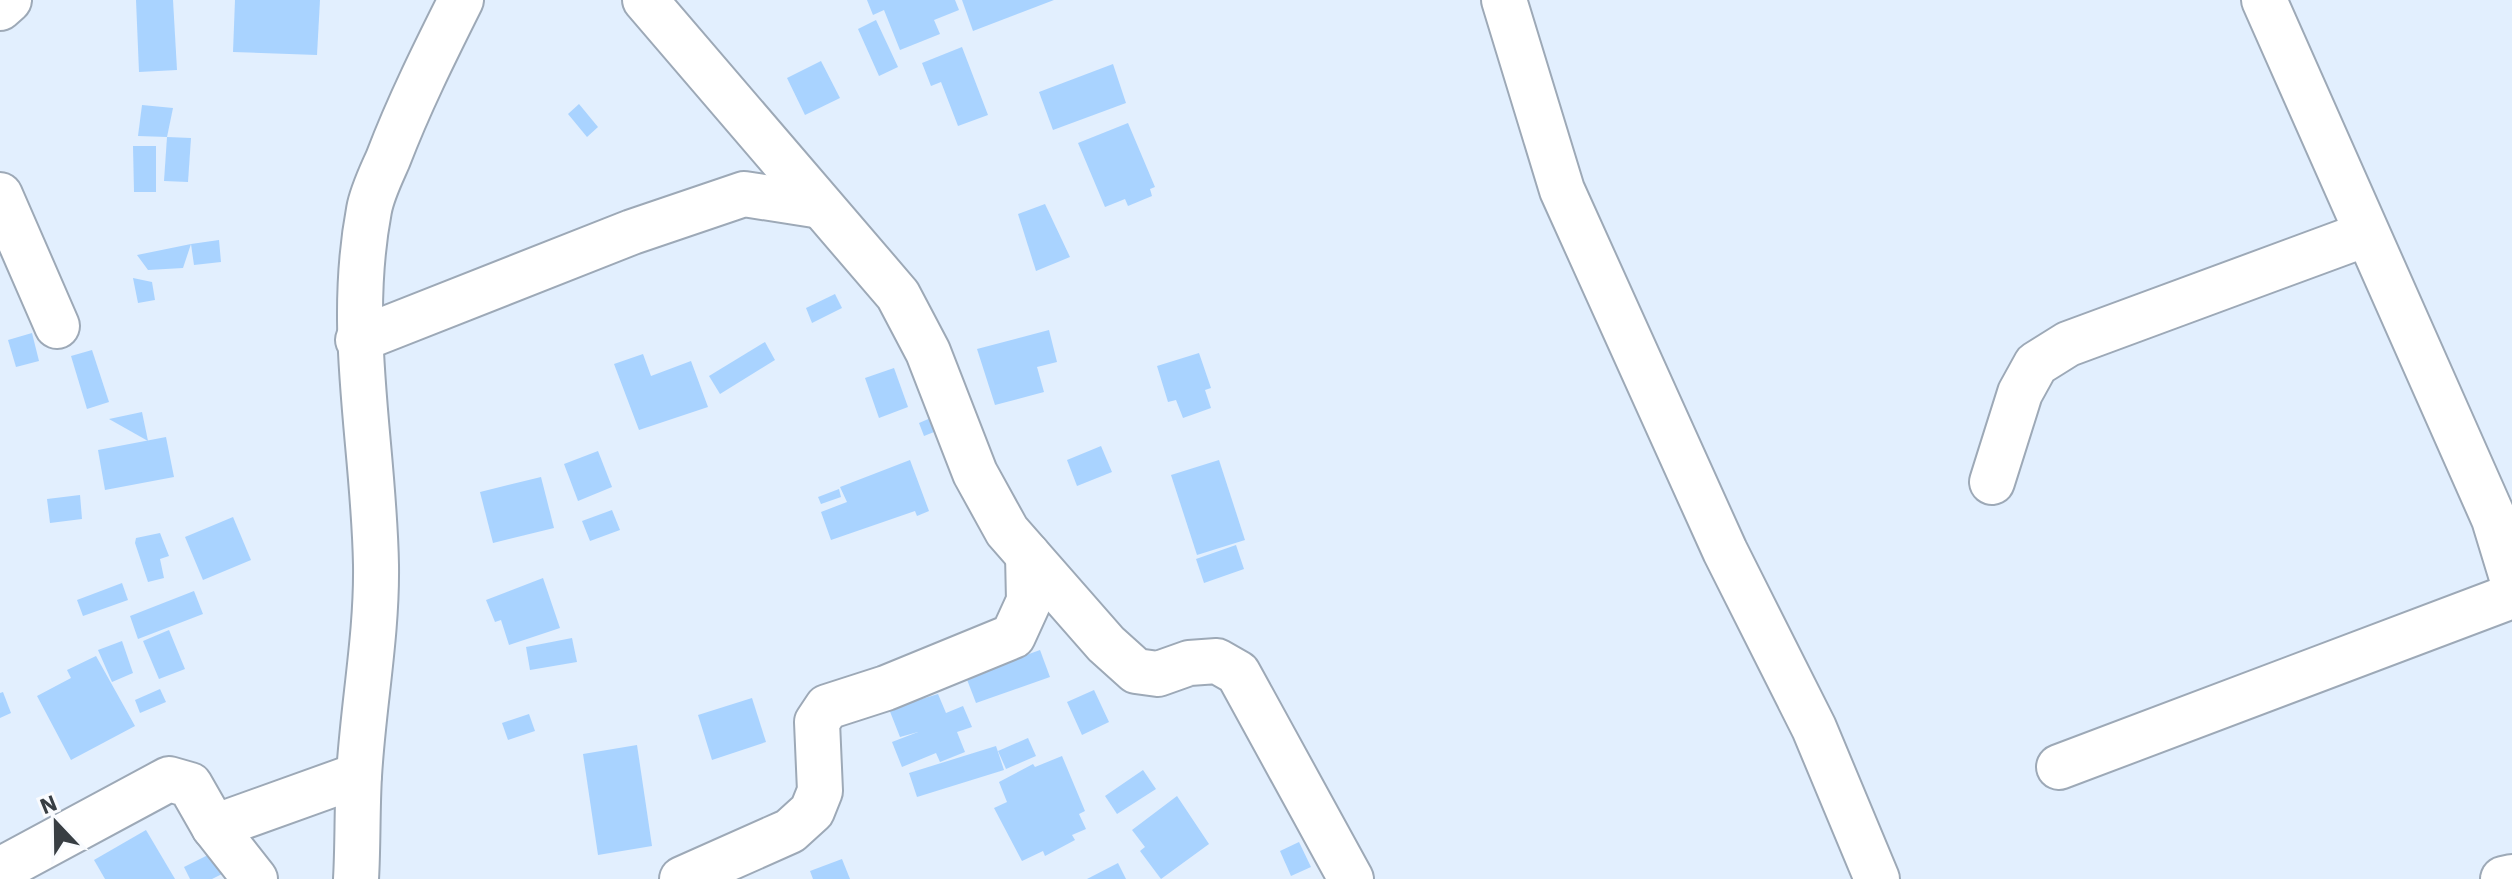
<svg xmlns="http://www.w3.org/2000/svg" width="2512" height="879" font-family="'IBM Plex Sans',sans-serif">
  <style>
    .building { fill: #a9d3ff }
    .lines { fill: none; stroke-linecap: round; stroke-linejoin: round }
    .minor-casing { stroke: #9da9b7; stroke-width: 48 }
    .minor { stroke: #fff; stroke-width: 44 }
  </style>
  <rect width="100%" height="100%" fill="#e2effe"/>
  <!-- building -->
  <g class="building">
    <polygon points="136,0 173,0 177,70 139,72"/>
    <polygon points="235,0 320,0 317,55 233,52"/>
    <polygon points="867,0 955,0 959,10 934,20 940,34 900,50 884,10 873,15"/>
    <polygon points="962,0 1054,0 973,31"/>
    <polygon points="876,20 898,67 879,76 858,29"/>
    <polygon points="962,47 988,115 958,126 941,82 931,86 922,63"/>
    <polygon points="821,61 840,98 805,115 787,78"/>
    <polygon points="1113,64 1126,103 1053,130 1039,92"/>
    <polygon points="579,104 598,127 587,137 568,114"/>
    <polygon points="142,105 173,108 167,137 138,136"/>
    <polygon points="1128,123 1155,187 1150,189 1152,196 1128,206 1125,199 1105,207 1078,143"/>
    <polygon points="167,137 191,138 188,182 164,181"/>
    <polygon points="133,146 156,146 156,192 134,192"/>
    <polygon points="1045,204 1070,257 1036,271 1018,214"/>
    <polygon points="219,240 221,262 194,265 191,244 183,268 148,270 137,255 191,244"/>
    <polygon points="133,278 152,282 155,300 138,303"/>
    <polygon points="835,294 842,308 812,323 806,308"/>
    <polygon points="1049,330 1057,362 1037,367 1044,392 995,405 977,349"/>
    <polygon points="32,333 39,361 16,367 8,340"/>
    <polygon points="765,342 775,360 720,394 709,376"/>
    <polygon points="92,350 109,402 87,409 71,356"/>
    <polygon points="1199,353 1211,388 1205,390 1211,408 1183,418 1176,400 1168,402 1157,366"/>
    <polygon points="643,354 651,376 691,361 708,407 639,430 614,364"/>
    <polygon points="894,368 908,407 879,418 865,378"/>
    <polygon points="142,412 148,441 109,419"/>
    <polygon points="933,417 939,430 924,436 919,423"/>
    <polygon points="166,437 174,477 105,490 98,450"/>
    <polygon points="1101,446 1112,472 1077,486 1067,460"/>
    <polygon points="598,451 612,487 578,501 564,464"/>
    <polygon points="910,460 929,511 917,516 915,511 831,540 821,512 847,502 840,487"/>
    <polygon points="1219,460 1245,540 1197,555 1171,475"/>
    <polygon points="541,477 554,528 493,543 480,492"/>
    <polygon points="839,489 841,497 821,504 818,497"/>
    <polygon points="80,495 82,519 50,523 47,499"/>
    <polygon points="612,510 620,530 590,541 582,521"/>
    <polygon points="233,517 251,560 203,580 185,537"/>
    <polygon points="160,533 169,556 160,559 164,578 148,582 135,543 136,538"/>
    <polygon points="1236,545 1244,569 1204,583 1196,559"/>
    <polygon points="543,578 560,628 509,645 501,620 495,622 486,600"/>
    <polygon points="122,583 128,600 83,616 77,600"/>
    <polygon points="194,591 203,614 138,639 130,616"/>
    <polygon points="169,630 185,669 159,679 143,641"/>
    <polygon points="572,638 577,662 530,670 526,647"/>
    <polygon points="122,641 133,673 112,682 98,650"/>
    <polygon points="1040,650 1050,677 976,703 966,677"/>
    <polygon points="96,656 135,726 71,760 37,696 71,678 67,670"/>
    <polygon points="160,689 166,702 140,713 135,700"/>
    <polygon points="1094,690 1109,722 1082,735 1067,702"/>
    <polygon points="3,692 11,713 0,718 0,693"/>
    <polygon points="938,694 946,713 963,706 972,727 957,732 965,752 940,762 936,753 902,767 892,742 918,732 900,737 889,709"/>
    <polygon points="752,698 766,742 712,760 698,715"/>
    <polygon points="529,714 535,731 508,740 502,723"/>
    <polygon points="1028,738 1036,756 1006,769 998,751"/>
    <polygon points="637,745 652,846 598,855 583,754"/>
    <polygon points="996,746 1004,770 917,797 909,773"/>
    <polygon points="1062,756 1085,811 1079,814 1086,829 1072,835 1075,840 1045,856 1043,851 1022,861 994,808 1007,802 999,782 1033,764 1035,767"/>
    <polygon points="1143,770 1156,789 1117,814 1105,796"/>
    <polygon points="1177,796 1209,844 1161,879 1140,851 1145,847 1132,830"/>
    <polygon points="146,830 175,879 105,879 94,860"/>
    <polygon points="1299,842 1311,867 1291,876 1280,851"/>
    <polygon points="212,853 222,874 212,879 190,879 184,867"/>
    <polygon points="842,859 850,879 813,879 810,871"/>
    <polygon points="1118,863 1126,879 1087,879"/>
  </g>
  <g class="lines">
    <!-- minor casing -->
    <g class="minor-casing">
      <g id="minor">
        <polyline points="645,0 898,295 928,352 975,473 1007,531 1106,644 1136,671 1158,674 1189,663 1217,661 1238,673 1351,879"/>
        <polyline points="1504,0 1562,190 1725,551 1814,728 1877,879"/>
        <polyline points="2264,0 2494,519 2512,578"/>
        <polyline points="0,8 9,0"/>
        <polyline points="0,195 57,326"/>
        <polyline points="358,340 632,232 744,194 821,206"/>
        <polyline points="1992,482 2020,393 2036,364 2068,344 2366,234"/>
        <polyline points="2059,767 2512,596"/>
        <polyline points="214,827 359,775"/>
        <polyline points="0,870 169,779 190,785 214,827 255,879"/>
        <path d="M356 879C358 845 357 810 359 776 363 706 377 636 376 565 374 444 346 332 369 210 372 193 381 175 388 159 409 104 435 52 461 0"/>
        <polyline points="682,879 790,831 812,811 820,791 817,722 827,707 886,688 1013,636 1029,601 1028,555"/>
        <polyline points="2503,879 2512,877"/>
      </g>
    </g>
    <!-- minor -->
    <use href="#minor" class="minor"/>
  </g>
  <!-- north arrow -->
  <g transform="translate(56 823) rotate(338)" stroke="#f9fbfe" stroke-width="6" paint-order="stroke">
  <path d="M0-6L14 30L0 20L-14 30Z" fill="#383e43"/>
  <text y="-12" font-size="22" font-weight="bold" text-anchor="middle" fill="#383e43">N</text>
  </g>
</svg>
